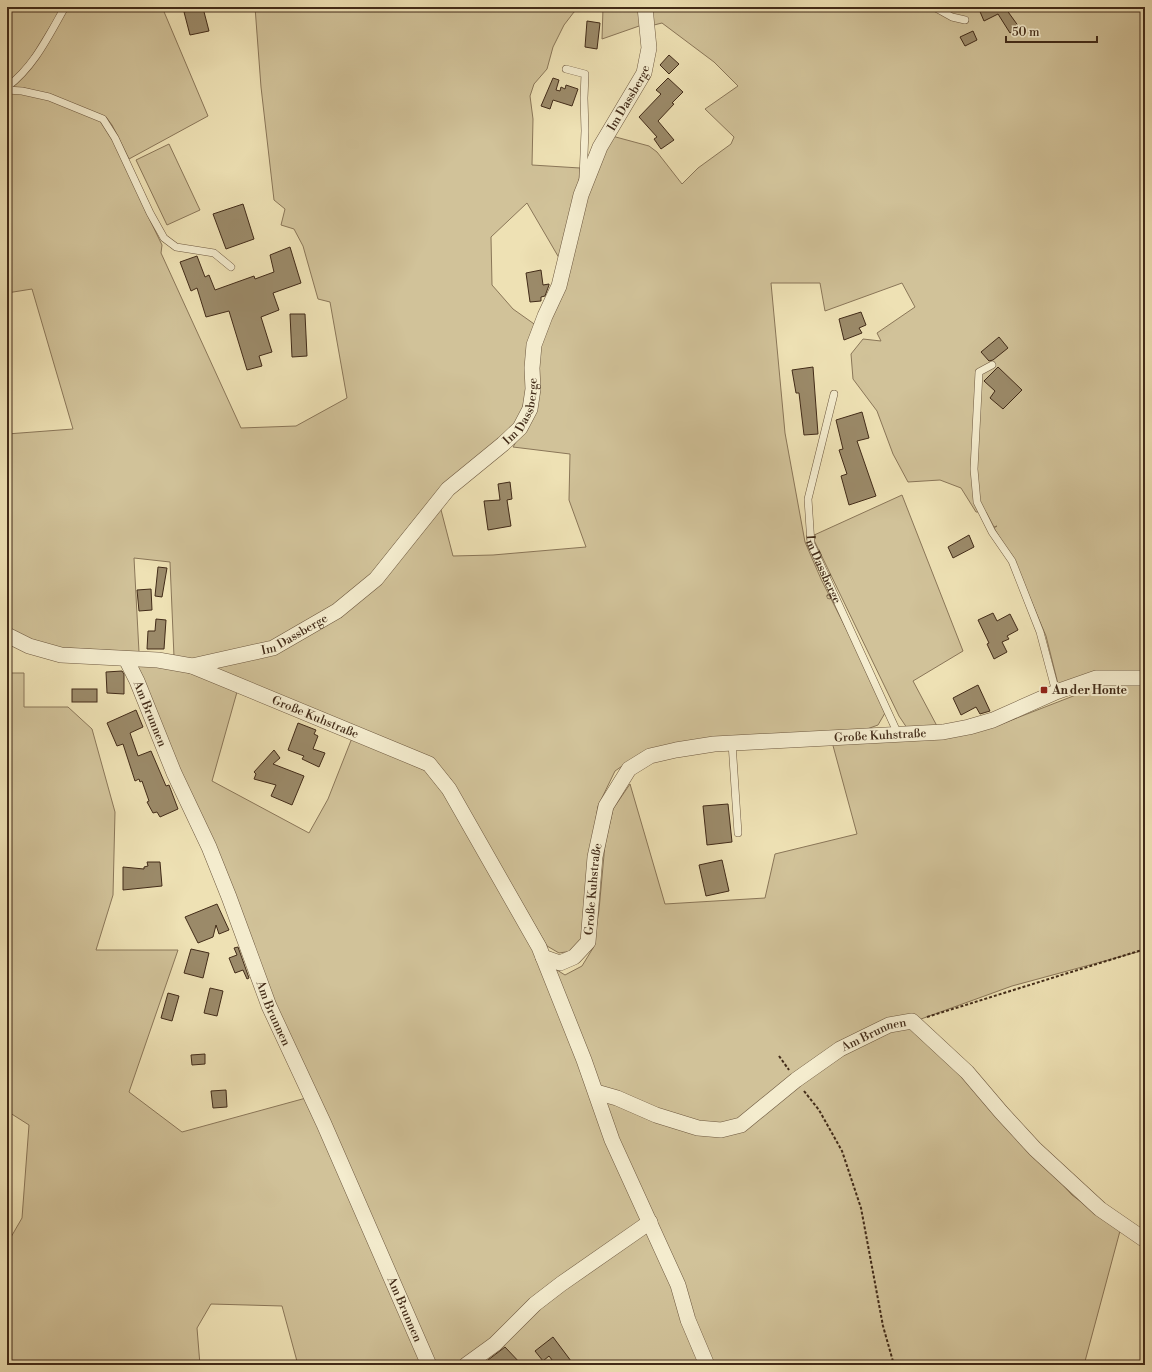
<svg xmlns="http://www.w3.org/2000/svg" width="1152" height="1372" font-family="'Libre Bodoni',serif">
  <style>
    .green { fill: #d1c299; stroke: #8a7658 }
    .building { fill: #9b8a69; stroke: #422b18 }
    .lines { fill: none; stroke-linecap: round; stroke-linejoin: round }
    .lane-casing { stroke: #6d583f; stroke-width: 8 }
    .street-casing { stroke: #6d583f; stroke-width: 16 }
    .path { stroke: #422b18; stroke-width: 2; stroke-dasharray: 3 2; stroke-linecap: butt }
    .lane { stroke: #f4ecce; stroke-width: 7 }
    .street { stroke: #f4ecce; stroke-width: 15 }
    .poi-dot { fill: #8f2418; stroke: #f4ecce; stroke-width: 1.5 }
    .labels { text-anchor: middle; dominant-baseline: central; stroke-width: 4; stroke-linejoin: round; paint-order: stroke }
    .street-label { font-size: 12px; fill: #422b18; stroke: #f4ecce }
    .poi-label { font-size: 12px; font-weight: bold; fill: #422b18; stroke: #f4ecce; text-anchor: start }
  </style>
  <rect width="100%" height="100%" fill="#eee1b4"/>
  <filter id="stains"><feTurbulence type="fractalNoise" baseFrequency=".005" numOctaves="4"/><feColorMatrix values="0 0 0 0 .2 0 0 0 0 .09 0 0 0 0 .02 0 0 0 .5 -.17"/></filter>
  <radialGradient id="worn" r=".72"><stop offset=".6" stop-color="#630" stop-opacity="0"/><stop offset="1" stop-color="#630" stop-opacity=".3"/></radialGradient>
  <!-- green -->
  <g class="green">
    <polygon points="7,7 62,7 27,64 7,83"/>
    <polygon points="69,7 162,7 208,116 129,159 112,125 106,117 51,95 24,88 11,87 49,40"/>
    <polygon points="255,7 582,7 574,12 564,25 553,47 547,69 534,84 530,96 533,119 532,165 580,168 578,192 562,263 527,203 491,237 492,285 513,309 537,326 529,381 519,423 374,575 337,606 284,638 203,661 174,657 170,562 134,558 139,652 47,647 7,628 7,434 73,429 32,289 7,293 7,92 21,92 48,100 102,121 112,137 147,214 162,245 161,253 241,428 296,426 347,398 330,302 318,299 303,246 294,229 281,225 285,209 274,200 261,87"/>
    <polygon points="597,7 640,7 642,25 602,39 603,8"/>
    <polygon points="647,7 1145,7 1145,674 1058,684 1046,636 1015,563 994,528 997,526 994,527 986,512 976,512 961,488 940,480 908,482 893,454 877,411 853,379 851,354 863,339 881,341 877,333 915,307 902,283 825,311 820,283 771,283 785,433 805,542 821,579 881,698 885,713 878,725 867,729 641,753 615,771 598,806 590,856 585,930 579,945 572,951 559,953 547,946 450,778 214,671 214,665 337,616 440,506 453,556 493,555 586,547 569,500 570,454 513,447 530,418 534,369 584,198 612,136 649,146 657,152 682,184 698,168 731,144 734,137 705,109 738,86 714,62 662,23 650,26"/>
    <polygon points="169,144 200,210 167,225 136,160"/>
    <polygon points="902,495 963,651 913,681 937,726 907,728 899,716 812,536"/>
    <polygon points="134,663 160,666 194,674 237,692 212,781 309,833 328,799 352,738 431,773 506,897 538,958 565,975 582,966 593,948 599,910 605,844 613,809 630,784 665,904 765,898 775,854 857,834 832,742 991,728 1099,686 1145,685 1145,950 1012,986 910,1023 1031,1150 1072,1195 1120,1231 1084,1365 298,1365 282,1306 211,1304 197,1328 200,1365 7,1365 7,1244 22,1218 29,1125 7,1111 7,673 24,673 24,707 68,707 92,729 115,812 113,895 96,950 178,950 129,1092 182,1132 306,1098"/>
  </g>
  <!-- building -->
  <g class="building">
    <polygon points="978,7 1010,7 1006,9 1019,27 1010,33 998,14 984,21"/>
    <polygon points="203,8 209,31 190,35 184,12"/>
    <polygon points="587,21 600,23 597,49 585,47"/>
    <polygon points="973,31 977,40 965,46 960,37"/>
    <polygon points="669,55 679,64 669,74 660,65"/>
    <polygon points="553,78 559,80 556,90 560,91 561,87 565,89 566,85 578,89 572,106 553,100 550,109 541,106"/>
    <polygon points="668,78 683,92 672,103 674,104 658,121 674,140 661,149 654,139 657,137 639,117 661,94 656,90"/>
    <polygon points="243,204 254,239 226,249 213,214"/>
    <polygon points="290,247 301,283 273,293 279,310 261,317 272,352 259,356 262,366 247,370 229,311 206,317 197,288 191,291 180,262 197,256 205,277 209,275 215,290 254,276 255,279 274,272 270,255"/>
    <polygon points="541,270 543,285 549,284 549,285 545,296 541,297 541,301 530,302 526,273"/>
    <polygon points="861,312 866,325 859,328 862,333 844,340 839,319"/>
    <polygon points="290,314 305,314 307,356 292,357"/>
    <polygon points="999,337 1008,348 993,360 989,361 981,352"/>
    <polygon points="813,367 818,434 804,435 799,393 796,393 792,370"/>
    <polygon points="998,367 1022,390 1003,409 990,398 995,391 984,381"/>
    <polygon points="862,412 869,438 857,441 876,496 849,505 841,476 847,474 839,450 843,449 836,420"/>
    <polygon points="510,482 512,499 507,500 511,526 488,530 484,501 500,500 498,484"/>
    <polygon points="969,535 974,547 953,558 948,547"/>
    <polygon points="158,567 167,568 162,597 155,596"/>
    <polygon points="151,589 152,610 139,611 137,590"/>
    <polygon points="993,613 997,621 1010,614 1018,630 1007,636 1009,639 1002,642 1007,652 994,659 987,644 989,643 978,620"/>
    <polygon points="156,619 166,620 164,649 147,649 148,631 155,631"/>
    <polygon points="122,671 124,674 124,694 107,693 106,672"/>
    <polygon points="978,685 990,711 980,714 976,707 961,715 953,698"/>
    <rect x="72" y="689" width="25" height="13"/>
    <polygon points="136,710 143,727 130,733 138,756 151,751 166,786 169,785 178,809 160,817 157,812 153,813 147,802 149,801 142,781 140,782 139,779 135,781 123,744 117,746 107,723"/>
    <polygon points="298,723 316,730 314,734 318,736 313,749 325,753 319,767 302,759 304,756 288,750"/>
    <polygon points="274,750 280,758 273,764 304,776 292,805 271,796 276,785 254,779 256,774 254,772"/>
    <polygon points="728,804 732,842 707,845 703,806"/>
    <polygon points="722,860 729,891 706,896 699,865"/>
    <polygon points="147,862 160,862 162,886 123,890 123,867 144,869 144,867 148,866"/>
    <polygon points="217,904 229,930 219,934 216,925 213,937 198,943 185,917"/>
    <polygon points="238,947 249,978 247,979 243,970 235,973 229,958 237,955 234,948"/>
    <polygon points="191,949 209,953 203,978 184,973"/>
    <polygon points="210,988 223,991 217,1016 204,1013"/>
    <polygon points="168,993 179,996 172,1021 161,1018"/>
    <polygon points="205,1054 205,1064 192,1065 191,1055"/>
    <polygon points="226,1090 227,1107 213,1108 211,1091"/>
    <polygon points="553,1337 574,1365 556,1365 549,1356 543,1361 535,1351"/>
    <polygon points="505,1347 522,1365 483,1365 488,1360"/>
  </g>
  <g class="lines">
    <!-- lane casing -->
    <g class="lane-casing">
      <g id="lane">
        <polyline points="934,7 952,17 965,20"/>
        <polyline points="566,69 585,74 584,98 585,131 583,178"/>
        <path d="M7 87C34 67 49 35 65 7"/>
        <polyline points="7,90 22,91 49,97 103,119 115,138 150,213 164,238 176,247 214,253 231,267"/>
        <polyline points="992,365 979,372 974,469 977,502 992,532 1012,561 1040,632 1056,692"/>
        <path id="s1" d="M834 394 808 499 811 544 898 734"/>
        <polyline points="732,743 738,833"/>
      </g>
    </g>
    <!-- street casing -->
    <g class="street-casing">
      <g id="street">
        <path id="s2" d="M7 635 29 646 61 655 158 660 192 666 429 764 449 789 539 947 584 1060 612 1140 678 1285 688 1320 707 1365"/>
        <path id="s3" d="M126 659 137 681 174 773 209 847 229 897 269 1006 324 1124 429 1365"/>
        <path id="s4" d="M192 666 273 648 337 611 376 579 448 489 503 444 520 428 530 409 533 389 532 368 534 345 545 316 559 286 581 195 600 147 644 73 649 48 645 7"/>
        <path id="s5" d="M543 957 560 963 574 957 588 942 595 857 606 806 629 769 650 756 676 750 714 744 943 732 969 727 993 720 1056 692 1096 678H1145"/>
        <path id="s6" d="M596 1092 617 1098 656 1115 698 1128 721 1130 741 1125 796 1080 840 1049 889 1025 912 1021 967 1072 1001 1112 1035 1149 1100 1209 1145 1240"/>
        <polyline points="466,1365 495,1344 535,1304 561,1284 650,1222"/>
      </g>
    </g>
    <!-- path -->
    <g class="path">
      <polyline points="927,1017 1145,949"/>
      <polyline points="779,1056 789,1070"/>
      <polyline points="804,1091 819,1110 842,1151 861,1208 883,1326 894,1365"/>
    </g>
    <!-- lane -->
    <use href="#lane" class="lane"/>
    <!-- street -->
    <use href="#street" class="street"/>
  </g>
  <!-- markers -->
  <rect class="poi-dot" x="1040" y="686" width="8" height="8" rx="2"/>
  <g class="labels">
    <!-- street labels -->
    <g class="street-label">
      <text stroke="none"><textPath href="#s4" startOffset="769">Im Dassberge</textPath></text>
      <text stroke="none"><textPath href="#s4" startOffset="433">Im Dassberge</textPath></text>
      <text stroke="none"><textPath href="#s1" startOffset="181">Im Dassberge</textPath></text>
      <text stroke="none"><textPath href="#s4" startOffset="108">Im Dassberge</textPath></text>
      <text stroke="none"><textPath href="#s3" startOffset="60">Am Brunnen</textPath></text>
      <text stroke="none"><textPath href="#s2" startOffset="323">Große Kuhstraße</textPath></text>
      <text stroke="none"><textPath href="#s5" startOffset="491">Große Kuhstraße</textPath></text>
      <text stroke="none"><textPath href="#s5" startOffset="107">Große Kuhstraße</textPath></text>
      <text stroke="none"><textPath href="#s3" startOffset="384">Am Brunnen</textPath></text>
      <text stroke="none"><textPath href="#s6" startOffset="314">Am Brunnen</textPath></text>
      <text stroke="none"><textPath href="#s3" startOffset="708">Am Brunnen</textPath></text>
    </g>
    <!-- poi labels -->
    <g class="poi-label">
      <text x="1052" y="690">An der Honte</text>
    </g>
  </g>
  <!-- margin -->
  <rect width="1152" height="1372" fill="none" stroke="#eee1b4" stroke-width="24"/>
  <rect x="8" y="8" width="1136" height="1356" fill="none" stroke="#422b18" stroke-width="2"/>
  <rect x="12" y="12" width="1128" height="1348" fill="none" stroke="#422b18"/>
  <!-- scale -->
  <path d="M1006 36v6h91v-6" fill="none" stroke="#422b18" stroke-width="2"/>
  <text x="1012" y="36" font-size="12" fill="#422b18" stroke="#f4ecce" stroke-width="3" paint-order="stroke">50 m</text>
  <rect width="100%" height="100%" filter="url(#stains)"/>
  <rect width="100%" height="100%" fill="url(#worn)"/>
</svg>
